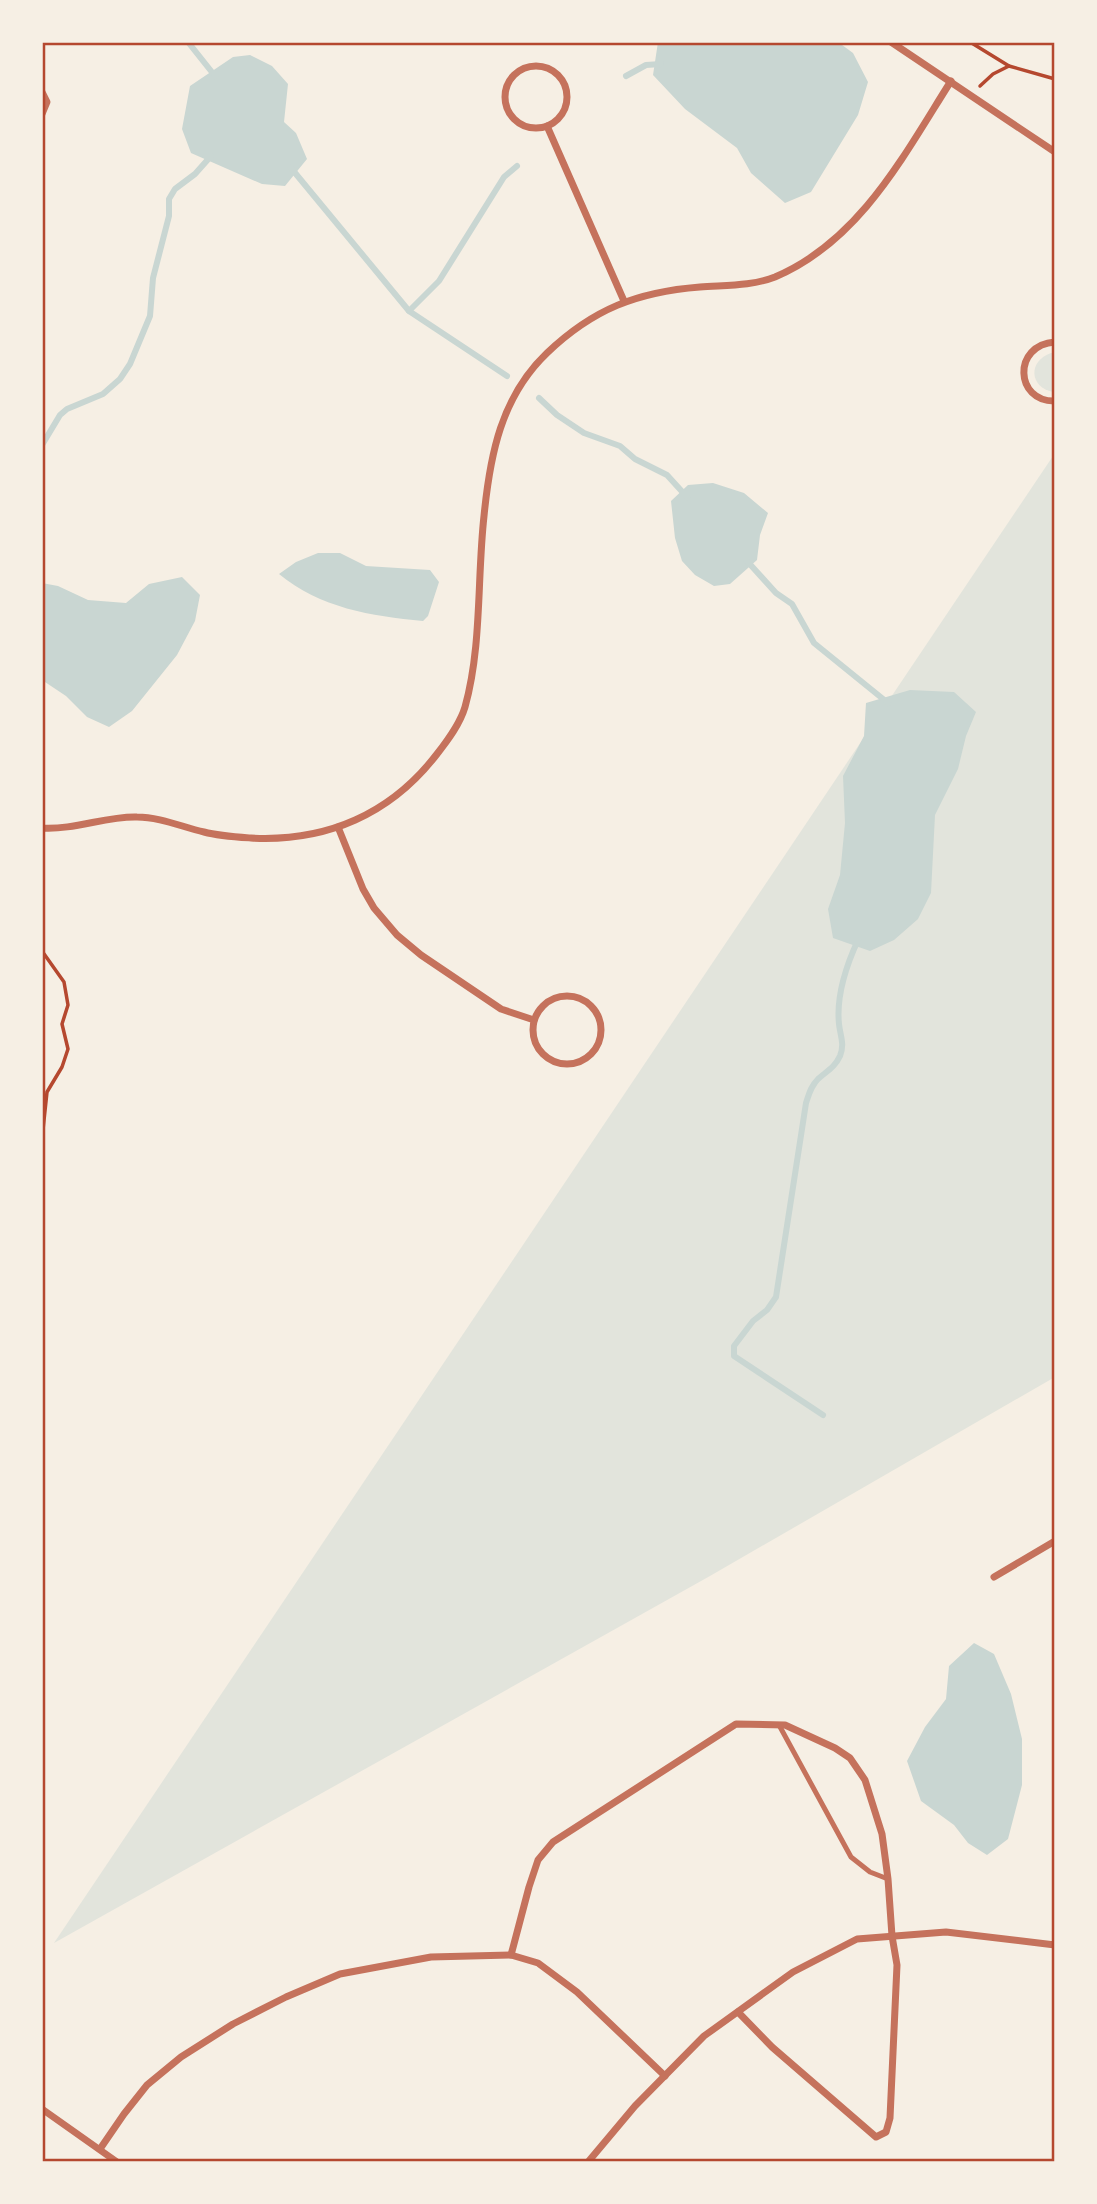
<svg xmlns="http://www.w3.org/2000/svg" width="1097" height="2204" font-family="'Noto Sans',sans-serif">
  <style>
    .green { fill: #e2e4dc }
    .water { fill: #c9d6d2 }
    .lines { fill: none; stroke-linecap: round; stroke-linejoin: round }
    .stream { stroke: #c9d6d2; stroke-width: 6 }
    .path { stroke: #b5482f; stroke-width: 3.5 }
    .service { stroke: #c5725c; stroke-width: 5 }
    .minor { stroke: #c5725c; stroke-width: 7 }
    .neatline { fill: none; stroke: #b5482f; stroke-width: 2.5 }
  </style>
  <rect width="100%" height="100%" fill="#f6efe4"/>
  <!-- green -->
  <g class="green">
    <path d="M1051 353H1055V391L1053 392C1029 387 1028 361 1051 353Z"/>
    <polygon points="1055,453 1055,1377 710,1576 54,1943"/>
  </g>
  <!-- water -->
  <g class="water">
    <polygon points="658,42 838,42 853,53 868,82 858,115 811,192 785,203 751,173 737,148 685,109 653,75"/>
    <polygon points="250,55 272,66 288,84 284,122 296,133 307,159 285,186 262,184 191,153 182,129 190,86 233,57"/>
    <polygon points="713,483 744,493 768,513 760,535 757,560 730,584 714,586 695,575 682,561 675,538 671,501 688,485"/>
    <path d="M318 553H340L366 566 430 570 439 582 428 616 423 621C371 616 320 608 279 574L296 562Z"/>
    <polygon points="182,577 200,595 195,621 177,655 132,711 109,727 87,717 66,696 42,680 42,583 58,586 88,600 126,603 149,584"/>
    <polygon points="910,690 954,692 976,712 966,736 958,769 935,815 931,893 918,919 894,940 870,951 833,938 828,909 840,875 845,823 843,776 864,736 866,703"/>
    <polygon points="974,1643 994,1654 1011,1694 1022,1739 1022,1785 1008,1839 987,1855 968,1843 954,1825 921,1801 907,1761 925,1727 946,1699 949,1666"/>
  </g>
  <g class="lines">
    <!-- stream -->
    <g class="stream">
      <polyline points="188,42 215,76"/>
      <polyline points="626,76 646,65 661,64"/>
      <polyline points="291,168 409,311 507,376"/>
      <polyline points="409,311 439,281 504,177 517,166"/>
      <polyline points="539,398 557,415 584,433 620,446 635,459 667,475 687,497"/>
      <polyline points="42,445 60,415 67,409 103,394 120,379 130,364 150,316 153,278 169,216 169,199 175,189 195,174 211,156"/>
      <polyline points="747,561 776,593 792,604 814,643 888,703"/>
      <path d="M823 1415 734 1356V1346L753 1321 767 1310 776 1297 806 1103C809 1094 811 1086 818 1079 827 1071 835 1067 840 1056 845 1044 840 1035 839 1024 836 995 846 966 858 940"/>
    </g>
    <!-- path -->
    <g class="path">
      <polyline points="970,42 1009,66 1055,79"/>
      <polyline points="980,86 993,74 1009,66"/>
      <polyline points="42,951 64,982 68,1005 62,1024 68,1049 62,1067 47,1092 42,1139"/>
    </g>
    <!-- service -->
    <polyline class="service" points="779,1725 851,1857 870,1872 888,1879"/>
    <!-- minor -->
    <g class="minor">
      <polyline points="891,42 1055,152"/>
      <circle cx="536" cy="97" r="31"/>
      <polyline points="42,92 47,102 42,114"/>
      <polyline points="547,126 624,301"/>
      <path d="M1055 342C1012 345 1015 402 1055 401"/>
      <polyline points="338,827 363,889 374,908 397,935 421,955 501,1009 534,1020"/>
      <path d="M42 828C75 830 106 816 137 817 160 817 182 827 204 832 219 836 236 837 251 838 327 842 391 814 437 754 448 740 460 724 465 707 482 646 477 579 484 516 490 455 501 397 547 353 593 309 637 292 700 287 725 285 752 286 775 277 860 241 904 155 951 81"/>
      <circle cx="567" cy="1030" r="34"/>
      <polyline points="994,1577 1055,1541"/>
      <polyline points="511,1955 529,1887 538,1860 553,1842 736,1724 785,1725 835,1748 850,1758 865,1780 882,1834 888,1879 892,1936 897,1965 890,2118 886,2132 876,2137 772,2047 738,2012"/>
      <polyline points="42,2109 117,2162"/>
      <polyline points="100,2149 124,2114 147,2085 181,2057 233,2024 286,1997 340,1974 431,1957 511,1955 538,1963 577,1992 665,2076"/>
      <polyline points="588,2162 635,2106 704,2036 793,1972 857,1939 946,1932 1055,1945"/>
    </g>
  </g>
  <!-- border -->
  <rect width="1097" height="2204" fill="none" stroke="#f6efe4" stroke-width="88"/>
  <rect x="44" y="44" width="1009" height="2116" class="neatline"/>
</svg>
